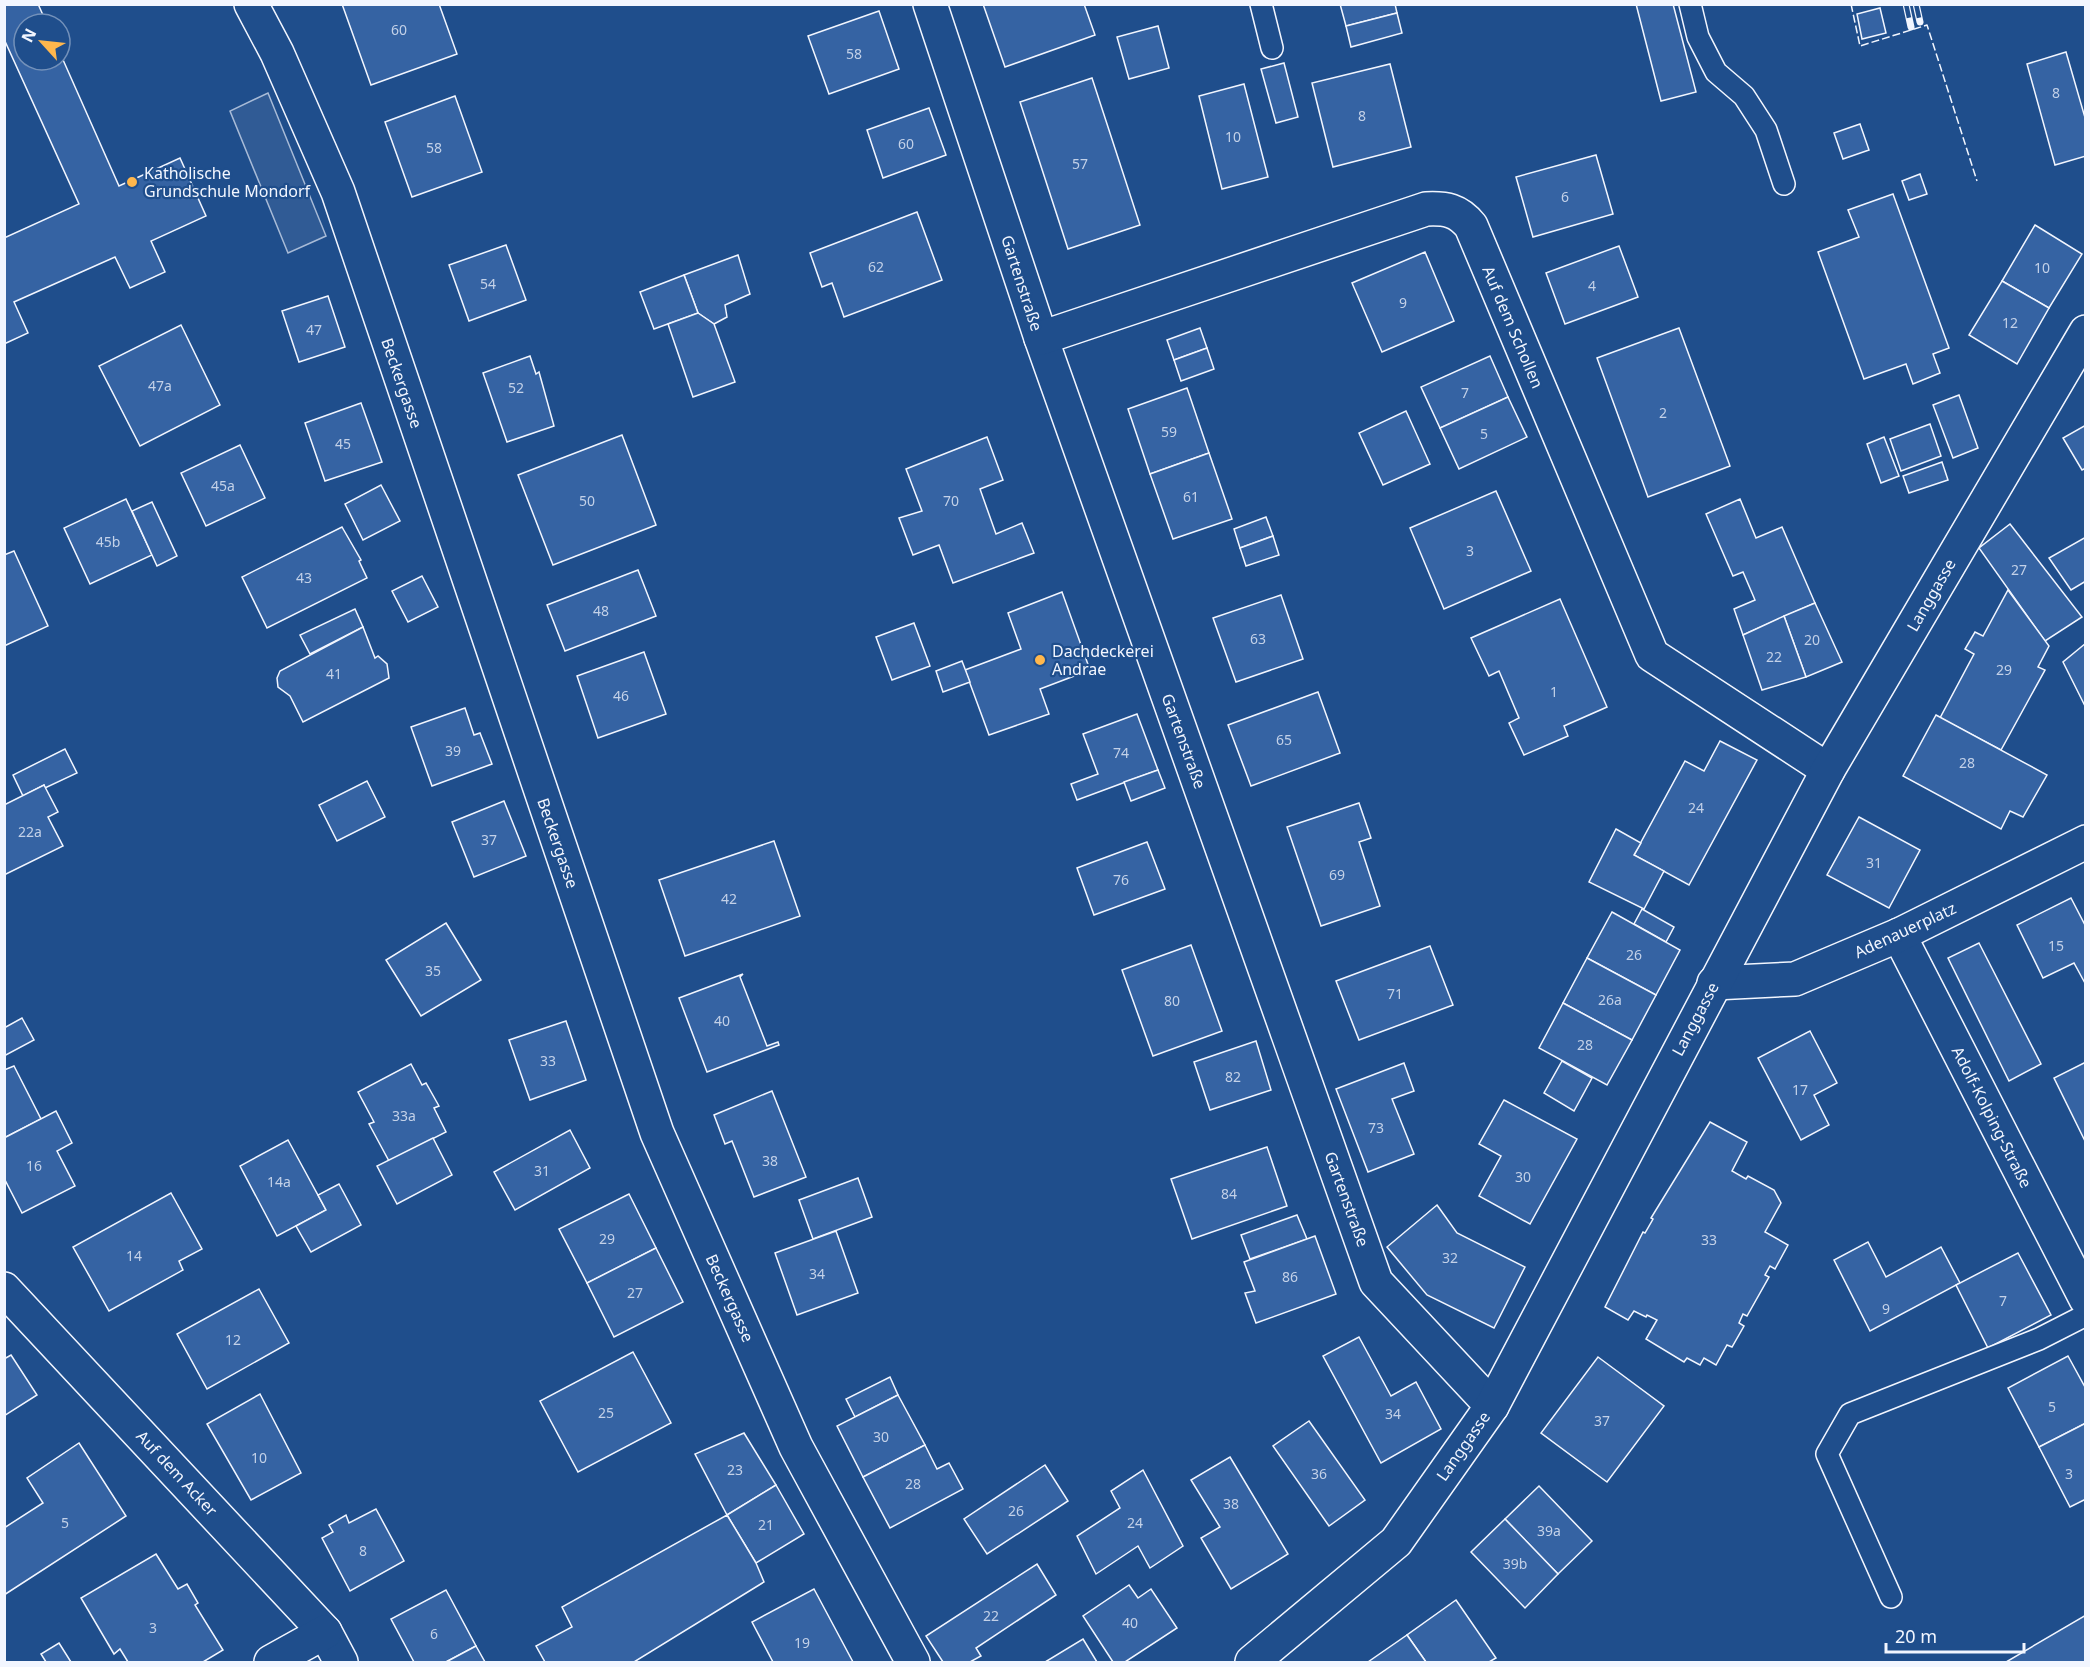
<svg xmlns="http://www.w3.org/2000/svg" width="2090" height="1667" font-family="'Noto Sans',sans-serif">
  <style>
    .parking { fill: #305b95; stroke: #a8bbd7; stroke-width: 1.5 }
    .building { fill: #3563a3; stroke: #f2f6ff; stroke-width: 1.5 }
    .lines { fill: none; stroke-linecap: round; stroke-linejoin: round }
    .service-casing { stroke: #f2f6ff; stroke-width: 24 }
    .minor-casing { stroke: #f2f6ff; stroke-width: 36 }
    .tertiary-casing { stroke: #f2f6ff; stroke-width: 36 }
    .service { stroke: #1f4e8c; stroke-width: 21 }
    .minor { stroke: #1f4e8c; stroke-width: 33 }
    .tertiary { stroke: #1f4e8c; stroke-width: 33 }
    .rail-casing { stroke: #f2f6ff; stroke-width: 7 }
    .rail { stroke: #1f4e8c; stroke-width: 4.5; stroke-dasharray: 14; stroke-linecap: butt }
    .fence { stroke: #f2f6ff; stroke-width: 1.5; stroke-dasharray: 8 3; stroke-linecap: butt }
    .poi-dot { fill: #ffb74d; stroke: #1f4e8c; stroke-width: 2 }
    .labels { text-anchor: middle; dominant-baseline: central; stroke-width: 4.5; stroke-linejoin: round; paint-order: stroke }
    .number-label { font-size: 14px; fill: #c3d1e8 }
    .poi-label { font-size: 16px; fill: #f2f6ff; stroke: #1f4e8c; text-anchor: start }
    .street-label { font-size: 16px; fill: #f2f6ff; stroke: #1f4e8c }
  </style>
  <rect width="100%" height="100%" fill="#1f4e8c"/>
  <!-- parking -->
  <polygon class="parking" points="268,93 326,236 288,253 230,111"/>
  <!-- building -->
  <g class="building">
    <polygon points="4,4 38,4 47,24 24,24 24,60 60,60 60,53 119,186 180,158 206,216 151,241 165,272 130,288 115,257 14,302 28,333 4,344 4,238 79,204 4,39"/>
    <polygon points="342,4 439,4 457,54 371,85"/>
    <polygon points="983,4 1084,4 1095,35 1005,67"/>
    <polygon points="1340,4 1395,4 1397,13 1346,26"/>
    <polygon points="1636,4 1673,4 1696,92 1661,101"/>
    <polygon points="1880,8 1886,33 1862,39 1857,14"/>
    <polygon points="879,11 899,69 829,94 808,36"/>
    <polygon points="1397,13 1402,33 1351,47 1346,26"/>
    <polygon points="1158,26 1169,68 1129,79 1117,37"/>
    <polygon points="2066,52 2086,121 2086,156 2055,165 2027,64"/>
    <polygon points="1284,63 1298,117 1276,123 1261,69"/>
    <polygon points="1390,64 1411,147 1333,167 1312,83"/>
    <polygon points="1092,78 1140,225 1068,249 1020,102"/>
    <polygon points="1244,84 1268,177 1222,189 1199,96"/>
    <polygon points="455,96 482,172 412,197 385,122"/>
    <polygon points="929,108 946,155 883,178 867,130"/>
    <polygon points="1860,124 1869,150 1843,159 1834,133"/>
    <polygon points="1596,155 1613,214 1533,237 1516,177"/>
    <polygon points="1920,174 1927,194 1909,200 1902,181"/>
    <polygon points="1893,194 1949,348 1933,354 1940,373 1913,384 1906,364 1864,379 1818,252 1859,237 1848,210"/>
    <polygon points="917,212 942,280 844,317 832,283 822,287 810,253"/>
    <polygon points="2035,225 2082,254 2049,308 2002,281"/>
    <polygon points="506,245 526,300 469,321 449,265"/>
    <polygon points="1619,246 1638,297 1565,324 1546,273"/>
    <polygon points="1425,252 1454,321 1382,352 1352,283"/>
    <polygon points="738,255 750,294 725,305 727,317 714,324 698,313 684,275"/>
    <polygon points="684,275 698,313 654,329 640,292"/>
    <polygon points="2002,281 2049,308 2017,364 1969,335"/>
    <polygon points="328,296 345,347 299,362 282,311"/>
    <polygon points="698,313 714,324 735,382 693,397 668,324"/>
    <polygon points="181,325 220,405 140,446 99,366"/>
    <polygon points="1200,328 1207,348 1174,360 1167,340"/>
    <polygon points="1679,328 1730,466 1648,497 1597,358"/>
    <polygon points="1207,348 1214,369 1181,381 1174,360"/>
    <polygon points="530,356 536,374 539,372 554,426 507,442 483,373"/>
    <polygon points="1490,356 1508,397 1440,428 1421,387"/>
    <polygon points="1187,388 1209,453 1150,474 1128,409"/>
    <polygon points="1959,395 1978,448 1953,458 1933,405"/>
    <polygon points="1508,397 1527,437 1459,469 1440,428"/>
    <polygon points="361,403 382,462 325,481 305,423"/>
    <polygon points="1406,411 1430,464 1383,485 1359,433"/>
    <polygon points="1930,424 1941,456 1901,471 1890,439"/>
    <polygon points="2086,425 2086,468 2082,470 2063,438"/>
    <polygon points="622,435 656,525 553,565 518,475"/>
    <polygon points="987,437 1003,480 980,489 996,534 1022,523 1034,553 953,583 939,545 913,555 899,518 922,511 906,469"/>
    <polygon points="1884,437 1899,476 1881,483 1867,444"/>
    <polygon points="240,445 265,498 206,526 181,473"/>
    <polygon points="1209,453 1232,519 1173,539 1150,474"/>
    <polygon points="1942,462 1948,480 1909,493 1903,476"/>
    <polygon points="381,485 400,521 363,540 345,504"/>
    <polygon points="1496,491 1531,571 1444,609 1410,528"/>
    <polygon points="126,499 152,555 90,584 64,528"/>
    <polygon points="1740,499 1756,538 1782,527 1815,603 1743,635 1734,609 1755,600 1743,572 1733,576 1706,514"/>
    <polygon points="152,502 177,556 157,566 132,511"/>
    <polygon points="1266,517 1273,536 1240,548 1234,529"/>
    <polygon points="2010,524 2082,617 2045,641 1979,548"/>
    <polygon points="342,527 361,560 359,561 367,578 267,628 242,577"/>
    <polygon points="1273,536 1279,555 1246,566 1240,548"/>
    <polygon points="2086,537 2086,581 2071,590 2049,558"/>
    <polygon points="14,551 48,626 4,646 4,555"/>
    <polygon points="638,570 656,616 565,651 547,605"/>
    <polygon points="422,576 438,607 408,622 392,591"/>
    <polygon points="2008,590 2049,646 2038,667 2045,670 2001,750 1940,718 1974,654 1965,649 1975,632 1983,636"/>
    <polygon points="1062,592 1090,670 1040,689 1049,714 989,735 965,670 1021,649 1008,613"/>
    <polygon points="1281,595 1303,659 1236,682 1213,618"/>
    <polygon points="1560,599 1607,707 1564,726 1568,736 1524,755 1509,723 1519,718 1499,671 1489,676 1471,638"/>
    <polygon points="1815,603 1842,662 1806,677 1784,616"/>
    <polygon points="355,609 363,627 310,654 300,635"/>
    <polygon points="1784,616 1806,677 1762,690 1743,635"/>
    <polygon points="914,623 930,666 892,680 876,637"/>
    <polygon points="363,627 375,658 378,656 387,664 389,678 303,722 290,696 278,687 277,678 280,671"/>
    <polygon points="2086,643 2086,708 2063,662"/>
    <polygon points="644,652 666,714 598,738 577,676"/>
    <polygon points="962,661 970,682 943,692 936,671"/>
    <polygon points="1318,692 1340,753 1251,786 1228,725"/>
    <polygon points="465,708 474,735 480,733 492,764 432,786 411,727"/>
    <polygon points="1137,714 1158,770 1077,800 1071,784 1098,774 1083,734"/>
    <polygon points="1936,715 2047,775 2023,817 2010,811 2001,829 1903,776"/>
    <polygon points="1720,741 1757,760 1689,885 1634,855 1685,761 1704,771"/>
    <polygon points="65,749 77,773 45,788 44,785 23,796 13,775"/>
    <polygon points="1158,770 1165,788 1131,801 1124,782"/>
    <polygon points="367,781 385,817 337,841 319,805"/>
    <polygon points="44,785 58,812 48,817 63,846 4,875 4,805"/>
    <polygon points="504,801 526,856 474,877 452,822"/>
    <polygon points="1359,803 1371,838 1359,842 1380,906 1321,926 1287,827"/>
    <polygon points="1859,817 1920,850 1889,908 1827,875"/>
    <polygon points="1616,829 1641,843 1634,855 1664,871 1644,909 1589,882"/>
    <polygon points="774,841 800,916 685,956 659,880"/>
    <polygon points="1147,842 1165,889 1094,915 1077,868"/>
    <polygon points="2071,898 2086,927 2086,985 2074,963 2043,978 2017,925"/>
    <polygon points="1642,909 1674,927 1666,942 1634,924"/>
    <polygon points="1612,912 1680,950 1656,995 1587,958"/>
    <polygon points="446,923 481,980 421,1016 386,960"/>
    <polygon points="1979,943 2041,1064 2009,1081 1948,958"/>
    <polygon points="1191,945 1222,1031 1153,1056 1122,970"/>
    <polygon points="1430,946 1453,1005 1359,1040 1336,981"/>
    <polygon points="1587,958 1656,995 1632,1040 1563,1003"/>
    <polygon points="743,974 740,977 767,1046 778,1042 779,1045 707,1072 679,998"/>
    <polygon points="1563,1003 1632,1040 1607,1085 1539,1048"/>
    <polygon points="22,1018 34,1040 4,1056 4,1028"/>
    <polygon points="566,1021 586,1080 530,1100 509,1040"/>
    <polygon points="1810,1031 1837,1083 1814,1095 1829,1125 1801,1140 1758,1058"/>
    <polygon points="1256,1041 1271,1090 1210,1110 1194,1062"/>
    <polygon points="1562,1061 1592,1078 1574,1111 1544,1093"/>
    <polygon points="2086,1062 2086,1141 2085,1141 2054,1078"/>
    <polygon points="1404,1063 1414,1091 1392,1099 1414,1154 1368,1172 1336,1089"/>
    <polygon points="411,1064 422,1085 426,1083 439,1106 434,1108 446,1132 389,1161 369,1124 374,1122 358,1092"/>
    <polygon points="14,1066 41,1119 4,1138 4,1070"/>
    <polygon points="772,1091 806,1177 754,1197 732,1141 725,1144 714,1115"/>
    <polygon points="1504,1100 1577,1139 1530,1224 1479,1196 1501,1156 1479,1144"/>
    <polygon points="56,1111 72,1143 57,1151 75,1186 22,1213 4,1178 4,1138"/>
    <polygon points="1710,1122 1747,1142 1732,1171 1746,1179 1748,1176 1774,1190 1781,1203 1765,1232 1788,1245 1775,1269 1770,1266 1765,1275 1769,1277 1747,1316 1743,1314 1739,1323 1744,1326 1732,1347 1727,1345 1716,1365 1704,1358 1700,1365 1687,1358 1684,1362 1646,1339 1657,1320 1647,1315 1646,1317 1634,1311 1628,1320 1605,1307 1643,1232 1645,1233 1653,1219 1651,1218"/>
    <polygon points="570,1130 590,1168 515,1210 494,1172"/>
    <polygon points="433,1138 452,1175 397,1204 377,1166"/>
    <polygon points="288,1140 326,1210 277,1236 240,1166"/>
    <polygon points="1267,1147 1287,1206 1192,1239 1171,1179"/>
    <polygon points="858,1178 872,1217 813,1239 799,1200"/>
    <polygon points="339,1184 361,1225 311,1252 296,1226 326,1210 318,1195"/>
    <polygon points="171,1193 202,1249 179,1261 183,1270 109,1311 73,1247"/>
    <polygon points="629,1194 656,1248 587,1283 559,1229"/>
    <polygon points="1437,1205 1457,1233 1525,1267 1494,1328 1427,1295 1387,1247"/>
    <polygon points="1297,1215 1307,1239 1250,1259 1241,1235"/>
    <polygon points="836,1231 858,1293 797,1315 775,1253"/>
    <polygon points="1315,1236 1336,1294 1256,1323 1245,1293 1255,1291 1244,1262"/>
    <polygon points="1868,1242 1886,1277 1941,1247 1960,1283 1870,1331 1834,1260"/>
    <polygon points="656,1248 683,1302 614,1337 587,1283"/>
    <polygon points="2018,1253 2051,1315 1988,1348 1956,1285"/>
    <polygon points="259,1289 289,1343 207,1389 177,1334"/>
    <polygon points="1359,1337 1391,1396 1416,1382 1441,1429 1381,1463 1323,1356"/>
    <polygon points="633,1352 671,1423 578,1472 540,1401"/>
    <polygon points="11,1355 37,1395 4,1416 4,1359"/>
    <polygon points="2068,1356 2086,1389 2086,1423 2039,1447 2008,1388"/>
    <polygon points="1598,1357 1664,1406 1607,1482 1541,1433"/>
    <polygon points="890,1377 898,1395 855,1417 846,1399"/>
    <polygon points="260,1394 301,1473 251,1500 207,1424"/>
    <polygon points="898,1395 925,1445 863,1477 837,1426"/>
    <polygon points="1309,1421 1365,1500 1329,1526 1273,1446"/>
    <polygon points="2086,1423 2086,1499 2070,1507 2039,1447"/>
    <polygon points="744,1433 776,1485 727,1515 695,1454"/>
    <polygon points="79,1443 126,1516 4,1595 4,1528 43,1503 27,1478"/>
    <polygon points="925,1445 937,1469 949,1463 963,1489 890,1528 863,1477"/>
    <polygon points="1230,1457 1288,1554 1231,1589 1201,1538 1220,1527 1191,1480"/>
    <polygon points="1045,1465 1068,1501 987,1554 964,1519"/>
    <polygon points="1143,1470 1183,1546 1150,1568 1138,1546 1096,1574 1077,1536 1120,1508 1111,1491"/>
    <polygon points="776,1485 804,1534 756,1563 727,1515"/>
    <polygon points="1539,1486 1592,1541 1558,1574 1505,1519"/>
    <polygon points="376,1509 404,1561 350,1591 322,1538 333,1532 329,1525 346,1515 349,1523"/>
    <polygon points="727,1515 756,1563 764,1582 634,1662 545,1662 536,1646 572,1627 562,1607"/>
    <polygon points="1505,1519 1558,1574 1525,1608 1471,1552"/>
    <polygon points="156,1554 178,1589 187,1584 198,1603 195,1605 223,1650 203,1662 128,1662 120,1649 114,1654 81,1598"/>
    <polygon points="1037,1564 1056,1595 976,1648 981,1656 970,1662 943,1662 926,1636"/>
    <polygon points="1129,1585 1138,1598 1151,1589 1177,1628 1125,1662 1113,1662 1083,1616"/>
    <polygon points="814,1589 853,1662 773,1662 752,1622"/>
    <polygon points="446,1590 476,1646 446,1662 414,1662 391,1619"/>
    <polygon points="1456,1600 1496,1658 1489,1662 1426,1662 1407,1635"/>
    <polygon points="2086,1615 2086,1662 2006,1662"/>
    <polygon points="1407,1635 1426,1662 1368,1662"/>
    <polygon points="1083,1639 1097,1662 1045,1662"/>
    <polygon points="59,1643 71,1662 46,1662 41,1654"/>
    <polygon points="476,1646 485,1662 446,1662"/>
  </g>
  <g class="lines">
    <!-- service casing -->
    <g class="service-casing">
      <g id="service">
        <polyline points="1261,4 1272,48"/>
        <polyline points="1690,4 1698,37 1716,72 1744,96 1766,130 1784,184"/>
        <polyline points="1891,1597 1827,1454 1850,1414 2039,1339 2086,1315"/>
      </g>
    </g>
    <!-- minor casing -->
    <g class="minor-casing">
      <g id="minor">
        <polyline points="251,4 277,53 338,192 657,1133 796,1447 913,1662"/>
        <polyline points="930,4 1041,338 1376,1282 1492,1406"/>
        <path d="M1041 338 1426 209C1446 208 1458 210 1471 226L1652 655 1828 770"/>
        <polyline points="1899,935 2086,1299"/>
        <polyline points="1714,983 1795,979 1899,935 2086,842"/>
        <polyline points="4,1289 325,1632 341,1662"/>
        <polyline points="271,1662 325,1632"/>
      </g>
    </g>
    <!-- tertiary casing -->
    <g class="tertiary-casing">
      <polyline id="tertiary" points="1252,1662 1396,1542 1492,1406 1828,770 2086,332"/>
    </g>
    <!-- service -->
    <use href="#service" class="service"/>
    <!-- minor -->
    <use href="#minor" class="minor"/>
    <!-- tertiary -->
    <use href="#tertiary" class="tertiary"/>
    <!-- rail casing -->
    <g class="rail-casing">
      <g id="rail">
        <polyline points="1906,4 1911,27"/>
        <polyline points="1916,4 1920,22"/>
      </g>
    </g>
    <!-- rail -->
    <use href="#rail" class="rail"/>
    <!-- fence -->
    <polyline class="fence" points="1851,4 1860,46 1927,25 1977,181"/>
  </g>
  <!-- markers -->
  <g class="poi-dot">
    <circle cx="132" cy="182" r="6"/>
    <circle cx="1040" cy="660" r="6"/>
  </g>
  <g class="labels">
    <!-- number labels -->
    <g class="number-label">
      <text x="399" y="29">60</text>
      <text x="854" y="53">58</text>
      <text x="2056" y="92">8</text>
      <text x="1362" y="115">8</text>
      <text x="1233" y="136">10</text>
      <text x="906" y="143">60</text>
      <text x="434" y="147">58</text>
      <text x="1080" y="163">57</text>
      <text x="1565" y="196">6</text>
      <text x="876" y="266">62</text>
      <text x="2042" y="267">10</text>
      <text x="488" y="283">54</text>
      <text x="1592" y="285">4</text>
      <text x="1403" y="302">9</text>
      <text x="2010" y="322">12</text>
      <text x="314" y="329">47</text>
      <text x="160" y="385">47a</text>
      <text x="516" y="387">52</text>
      <text x="1465" y="392">7</text>
      <text x="1663" y="412">2</text>
      <text x="1169" y="431">59</text>
      <text x="1484" y="433">5</text>
      <text x="343" y="443">45</text>
      <text x="223" y="485">45a</text>
      <text x="1191" y="496">61</text>
      <text x="587" y="500">50</text>
      <text x="951" y="500">70</text>
      <text x="108" y="541">45b</text>
      <text x="1470" y="550">3</text>
      <text x="2019" y="569">27</text>
      <text x="304" y="577">43</text>
      <text x="601" y="610">48</text>
      <text x="1258" y="638">63</text>
      <text x="1812" y="639">20</text>
      <text x="1774" y="656">22</text>
      <text x="2004" y="669">29</text>
      <text x="334" y="673">41</text>
      <text x="1554" y="691">1</text>
      <text x="621" y="695">46</text>
      <text x="1284" y="739">65</text>
      <text x="453" y="750">39</text>
      <text x="1121" y="752">74</text>
      <text x="1967" y="762">28</text>
      <text x="1696" y="807">24</text>
      <text x="30" y="831">22a</text>
      <text x="489" y="839">37</text>
      <text x="1874" y="862">31</text>
      <text x="1337" y="874">69</text>
      <text x="1121" y="879">76</text>
      <text x="729" y="898">42</text>
      <text x="2056" y="945">15</text>
      <text x="1634" y="954">26</text>
      <text x="433" y="970">35</text>
      <text x="1395" y="993">71</text>
      <text x="1610" y="999">26a</text>
      <text x="1172" y="1000">80</text>
      <text x="722" y="1020">40</text>
      <text x="1585" y="1044">28</text>
      <text x="548" y="1060">33</text>
      <text x="1233" y="1076">82</text>
      <text x="1800" y="1089">17</text>
      <text x="404" y="1115">33a</text>
      <text x="1376" y="1127">73</text>
      <text x="770" y="1160">38</text>
      <text x="34" y="1165">16</text>
      <text x="542" y="1170">31</text>
      <text x="1523" y="1176">30</text>
      <text x="279" y="1181">14a</text>
      <text x="1229" y="1193">84</text>
      <text x="607" y="1238">29</text>
      <text x="1709" y="1239">33</text>
      <text x="134" y="1255">14</text>
      <text x="1450" y="1257">32</text>
      <text x="817" y="1273">34</text>
      <text x="1290" y="1276">86</text>
      <text x="635" y="1292">27</text>
      <text x="2003" y="1300">7</text>
      <text x="1886" y="1308">9</text>
      <text x="233" y="1339">12</text>
      <text x="2052" y="1406">5</text>
      <text x="606" y="1412">25</text>
      <text x="1393" y="1413">34</text>
      <text x="1602" y="1420">37</text>
      <text x="881" y="1436">30</text>
      <text x="259" y="1457">10</text>
      <text x="735" y="1469">23</text>
      <text x="1319" y="1473">36</text>
      <text x="2069" y="1473">3</text>
      <text x="913" y="1483">28</text>
      <text x="1231" y="1503">38</text>
      <text x="1016" y="1510">26</text>
      <text x="65" y="1522">5</text>
      <text x="1135" y="1522">24</text>
      <text x="766" y="1524">21</text>
      <text x="1549" y="1530">39a</text>
      <text x="363" y="1550">8</text>
      <text x="1515" y="1563">39b</text>
      <text x="991" y="1615">22</text>
      <text x="1130" y="1622">40</text>
      <text x="153" y="1627">3</text>
      <text x="434" y="1633">6</text>
      <text x="802" y="1642">19</text>
    </g>
    <!-- poi labels -->
    <g class="poi-label">
      <text x="144" y="173">Katholische<tspan x="144" dy="18">Grundschule Mondorf</tspan></text>
      <text x="1052" y="651">Dachdeckerei<tspan x="1052" dy="18">Andrae</tspan></text>
    </g>
    <!-- street labels -->
    <g class="street-label">
      <text transform="translate(1022 283) rotate(72)">Gartenstraße</text>
      <text transform="translate(1513 327) rotate(67)">Auf dem Schollen</text>
      <text transform="translate(402 383) rotate(71)">Beckergasse</text>
      <text transform="translate(1931 595) rotate(-60)">Langgasse</text>
      <text transform="translate(1184 741) rotate(70)">Gartenstraße</text>
      <text transform="translate(558 843) rotate(71)">Beckergasse</text>
      <text transform="translate(1905 930) rotate(-25)">Adenauerplatz</text>
      <text transform="translate(1695 1019) rotate(-62)">Langgasse</text>
      <text transform="translate(1992 1117) rotate(63)">Adolf-Kolping-Straße</text>
      <text transform="translate(1347 1199) rotate(70)">Gartenstraße</text>
      <text transform="translate(730 1298) rotate(66)">Beckergasse</text>
      <text transform="translate(1463 1446) rotate(-55)">Langgasse</text>
      <text transform="translate(177 1473) rotate(47)">Auf dem Acker</text>
    </g>
  </g>
  <!-- border -->
  <rect width="2090" height="1667" fill="none" stroke="#f2f6ff" stroke-width="12"/>
  <!-- north arrow -->
  <g transform="translate(42 42) rotate(297)"><circle r="28" fill="#1f4e8c" stroke="#7391ba" stroke-width="1.5"/>
  <path d="M0-4.5L10 22L0 15L-10 22Z" fill="#ffb74d"/>
  <text y="-9" font-size="16" font-weight="bold" text-anchor="middle" fill="#f2f6ff">N</text>
  </g>
  <!-- scale -->
  <path d="M1886 1643v9h138v-9" fill="none" stroke="#f2f6ff" stroke-width="3"/>
  <text x="1895" y="1643" font-size="18" fill="#f2f6ff" stroke="#1f4e8c" stroke-width="4.5" paint-order="stroke">20 m</text>
</svg>
